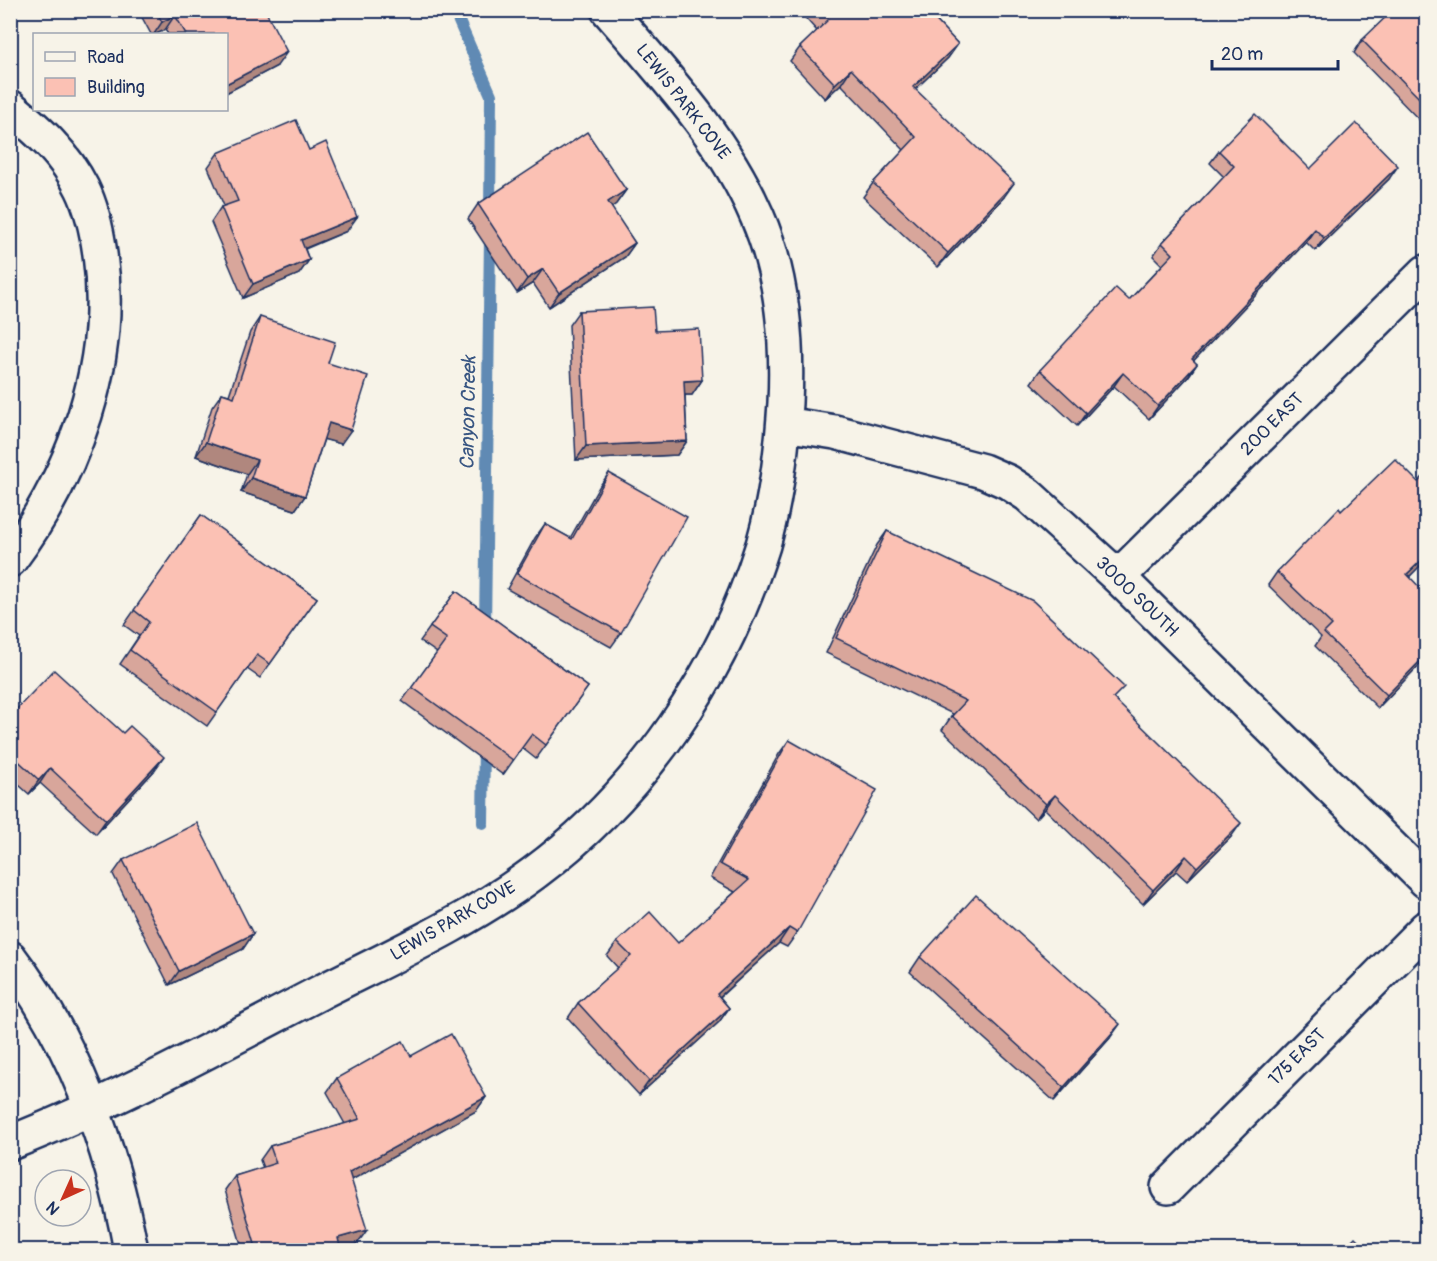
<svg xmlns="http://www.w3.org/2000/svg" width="1437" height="1261" font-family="Pangolin,sans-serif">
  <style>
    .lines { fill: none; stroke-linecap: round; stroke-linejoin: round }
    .stream { stroke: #608ab4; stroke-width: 12 }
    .minor-casing { stroke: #1b2f5e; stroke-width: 38 }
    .tertiary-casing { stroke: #1b2f5e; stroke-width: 38 }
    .minor { stroke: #f7f3e8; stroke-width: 33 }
    .tertiary { stroke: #f7f3e8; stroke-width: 33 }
    .wall { fill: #d8a69b; stroke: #1b2f5e; stroke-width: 1.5 }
    .shaded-wall { fill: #b0877e; stroke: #1b2f5e; stroke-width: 1.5 }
    .building { fill: #fbc1b4; stroke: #1b2f5e; stroke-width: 1.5 }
    .labels { text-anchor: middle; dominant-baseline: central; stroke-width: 4.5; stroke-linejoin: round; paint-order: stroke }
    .street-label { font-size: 18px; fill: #1b2f5e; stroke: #f7f3e8 }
    .water-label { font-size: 20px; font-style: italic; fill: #385582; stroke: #f7f3e8 }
  </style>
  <rect width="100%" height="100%" fill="#f7f3e8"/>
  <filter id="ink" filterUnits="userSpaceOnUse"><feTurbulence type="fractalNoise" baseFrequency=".0167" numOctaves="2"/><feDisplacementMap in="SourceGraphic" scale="12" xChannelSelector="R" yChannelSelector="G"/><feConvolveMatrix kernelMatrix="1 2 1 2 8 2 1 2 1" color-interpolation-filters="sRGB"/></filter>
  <g filter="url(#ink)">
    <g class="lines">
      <!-- stream -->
      <g class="stream">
        <polyline points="454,10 491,95 490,212"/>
        <polyline points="485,629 490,235"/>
        <polyline points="483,823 484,745"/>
      </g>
      <!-- minor casing -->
      <g class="minor-casing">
        <g id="minor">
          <path d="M10 107C39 131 65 154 82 188 92 208 97 232 100 254 115 362 75 473 10 560"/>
          <polyline points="784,424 835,432 983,471 1008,482 1028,495 1118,577 1426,881"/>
          <polyline points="1118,577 1426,272"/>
          <path d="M10 1143C117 1101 217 1046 319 993 392 956 468 922 534 873 642 793 723 673 763 545 776 500 782 450 785 403 788 340 783 275 757 216 723 137 664 75 608 10"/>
          <polyline points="1168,1187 1426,928"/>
        </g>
      </g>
      <!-- tertiary casing -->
      <g class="tertiary-casing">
        <path id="tertiary" d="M10 958C74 1042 112 1148 131 1250"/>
      </g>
      <!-- minor -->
      <use href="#minor" class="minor"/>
      <!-- tertiary -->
      <use href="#tertiary" class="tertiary"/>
    </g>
    <!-- wall -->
    <g class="wall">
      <polygon points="138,10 265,10 277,66 226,93 226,34 168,34 165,30 156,34 151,34"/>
      <polygon points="799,10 926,10 958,44 948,58 915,89 1004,197 938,267 863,197 873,183 904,150 841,84 825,99 790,61 800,47 817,31 799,11"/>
      <polygon points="1426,10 1426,127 1354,53 1362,40"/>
      <polygon points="309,150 347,231 305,249 309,260 299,274 243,298 211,222 221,207 224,206 208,167 218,153"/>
      <polygon points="1219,151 1310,169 1389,179 1315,251 1306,242 1193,361 1197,364 1188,377 1149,419 1114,386 1077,426 1031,383 1040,370 1129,300 1162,265 1153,256 1162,243 1224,177 1210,163"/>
      <polygon points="626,190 616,204 611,208 635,243 625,257 549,307 533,283 517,293 468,219 478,204"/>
      <polygon points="579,311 655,331 702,380 692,395 685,395 687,441 677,455 576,460 569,325"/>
      <polygon points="260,317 328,363 341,444 324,439 305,496 295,510 241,492 247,474 196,456 212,407 222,393 229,395 250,332"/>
      <polygon points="609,473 621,633 611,647 507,589 535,538 545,524 570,538 599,487"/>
      <polygon points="1341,511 1426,560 1409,577 1426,658 1378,708 1315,646 1321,637 1268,585 1277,572"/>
      <polygon points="201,515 317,598 260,678 247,669 207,726 120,664 139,636 124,625"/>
      <polygon points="887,531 1115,700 1231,837 1187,881 1176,871 1143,904 1045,809 1036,819 942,730 953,714 826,653 877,545"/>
      <polygon points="456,591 588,687 536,759 522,748 503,775 402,701 437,653 420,641"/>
      <polygon points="10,716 154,771 96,834 40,783 29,794 10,777"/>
      <polygon points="789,740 797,933 787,947 779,943 720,997 729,1008 719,1022 639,1095 568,1018 578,1003 618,968 607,956 617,942 678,943 735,892 710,878 779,754"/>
      <polygon points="123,860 253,934 243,949 169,985 113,874"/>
      <polygon points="920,957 1110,1038 1054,1101 910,972"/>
      <polygon points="411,1056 486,1097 476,1111 351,1180 357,1244 341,1249 341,1251 243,1251 225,1190 235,1176 263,1168 260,1160 270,1146 345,1124 327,1092 337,1078"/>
      <polygon points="1426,1090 1426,1110 1418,1101"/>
    </g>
    <!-- shaded-wall -->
    <g class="shaded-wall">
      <polygon points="175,15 165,30 156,34 154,34 162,22"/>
      <polygon points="958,44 948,58 903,101 913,87"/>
      <polygon points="287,52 277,66 226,93 226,84"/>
      <polygon points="851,69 841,84 825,99 835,84"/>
      <polygon points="1398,166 1389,179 1315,251 1324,238"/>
      <polygon points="1014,183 1004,197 938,267 948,253"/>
      <polygon points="626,190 616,204 598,217 608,202"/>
      <polygon points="357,217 347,231 291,254 301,240"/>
      <polygon points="1315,229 1306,242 1183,372 1192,359"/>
      <polygon points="635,243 625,257 549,307 559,293"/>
      <polygon points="309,260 299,274 243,298 253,284"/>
      <polygon points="543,269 533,283 517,293 527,279"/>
      <polygon points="1197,364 1188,377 1149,419 1158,406"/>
      <polygon points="1123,373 1114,386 1077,426 1086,413"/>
      <polygon points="702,380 692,395 674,395 684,381"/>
      <polygon points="329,423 351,430 341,444 319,438"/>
      <polygon points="687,441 677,455 576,460 586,446"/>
      <polygon points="206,442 257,460 247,474 196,456"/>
      <polygon points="251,478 305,496 295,510 241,492"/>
      <polygon points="1426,556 1426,560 1398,588 1407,574"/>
      <polygon points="1426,655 1426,658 1378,708 1387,695"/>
      <polygon points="164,757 154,771 96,834 106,820"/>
      <polygon points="50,768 40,783 29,794 39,780"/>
      <polygon points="1055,795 1045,809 1036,819 1046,804"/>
      <polygon points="1241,823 1231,837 1187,881 1197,867"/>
      <polygon points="1186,856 1176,871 1143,904 1153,890"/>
      <polygon points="789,928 779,943 707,1008 717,994"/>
      <polygon points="253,934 243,949 169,985 179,971"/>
      <polygon points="729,1008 719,1022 639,1095 649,1081"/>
      <polygon points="1120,1024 1110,1038 1054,1101 1064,1087"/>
      <polygon points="486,1097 476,1111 339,1187 349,1172"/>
      <polygon points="367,1230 357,1244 334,1251 338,1238"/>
    </g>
    <!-- building -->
    <g class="building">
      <polygon points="156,10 265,10 287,52 226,84 226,34 186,34 175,15 162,22"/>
      <polygon points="821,10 926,10 958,44 913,87 1014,183 948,253 873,183 916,137 851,69 835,84 800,47 829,19"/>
      <polygon points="1393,10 1426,10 1426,105 1362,40"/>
      <polygon points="1255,114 1310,169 1356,123 1398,166 1324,238 1315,229 1192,359 1197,364 1158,406 1123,373 1086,413 1040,370 1116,288 1129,300 1173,254 1162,243 1234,166 1219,151"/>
      <polygon points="296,120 309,150 326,142 357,217 301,240 309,260 253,284 221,207 238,201 218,153"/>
      <polygon points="587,132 626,190 608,202 635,243 559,293 543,269 527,279 478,204"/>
      <polygon points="653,307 655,331 699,329 702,380 684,381 687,441 586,446 579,311"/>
      <polygon points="260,317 335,342 328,363 368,376 351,430 329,423 305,496 251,478 257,460 206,442 222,393 234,397"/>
      <polygon points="1395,459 1418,482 1426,474 1426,556 1407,574 1426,594 1426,655 1387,695 1324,633 1332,625 1277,572 1339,508 1341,511"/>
      <polygon points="609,473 687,517 621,633 517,574 545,524 572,539"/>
      <polygon points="201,515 317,598 270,664 257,655 217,712 130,650 149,622 134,610"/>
      <polygon points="887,531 1033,601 1124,687 1113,698 1241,823 1197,867 1186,856 1153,890 1055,795 1046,804 952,716 966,701 836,638"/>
      <polygon points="456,591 588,687 546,745 532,734 513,760 412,687 447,639 430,627"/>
      <polygon points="54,670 123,733 130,726 164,757 106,820 50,768 39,780 10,753 10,716"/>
      <polygon points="789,740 877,790 797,933 789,928 717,994 729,1008 649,1081 578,1003 631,956 617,942 650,912 678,943 749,880 720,864"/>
      <polygon points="197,823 253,934 179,971 123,860"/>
      <polygon points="976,895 1120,1024 1064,1087 920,957"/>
      <polygon points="451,1034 486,1097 349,1172 367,1230 338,1238 341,1251 257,1251 235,1176 276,1163 270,1146 360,1119 337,1078 403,1041 411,1056"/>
      <polygon points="1355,1237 1369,1251 1341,1251"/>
    </g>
  </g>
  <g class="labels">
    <!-- street labels -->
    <g class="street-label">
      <text transform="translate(683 102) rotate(52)">LEWIS PARK COVE</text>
      <text transform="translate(1272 424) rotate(-45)">200 EAST</text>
      <text transform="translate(1137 597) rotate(44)">3000 SOUTH</text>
      <text transform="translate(453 921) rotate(-30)">LEWIS PARK COVE</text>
      <text transform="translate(1297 1057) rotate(-45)">175 EAST</text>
    </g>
    <!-- water labels -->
    <g class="water-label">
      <text transform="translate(468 413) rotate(-89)">Canyon Creek</text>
    </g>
  </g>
  <!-- margin -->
  <rect width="1437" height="1261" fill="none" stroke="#f7f3e8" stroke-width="36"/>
  <rect x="18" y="18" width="1401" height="1225" fill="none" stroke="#1b2f5e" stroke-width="2" filter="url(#ink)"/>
  <!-- legend -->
  <rect x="33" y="33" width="195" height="78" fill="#f7f3e8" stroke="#9fa5b1" stroke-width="1.5"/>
  <rect x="45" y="52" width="30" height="9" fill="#f7f3e8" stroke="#9fa5b1" stroke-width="1.5"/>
  <text x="87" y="63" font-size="18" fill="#1b2f5e">Road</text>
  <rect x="45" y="78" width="30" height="18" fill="#fbc1b4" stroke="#9fa5b1" stroke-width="1.5"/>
  <text x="87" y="93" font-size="18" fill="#1b2f5e">Building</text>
  <!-- north arrow -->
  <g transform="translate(63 1198) rotate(225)"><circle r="28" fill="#f7f3e8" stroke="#9fa5b1" stroke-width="1.5"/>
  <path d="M0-4.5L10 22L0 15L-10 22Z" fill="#c8321e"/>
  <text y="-9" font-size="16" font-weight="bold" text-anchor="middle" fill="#1b2f5e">N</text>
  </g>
  <!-- scale -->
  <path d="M1212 60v9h126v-9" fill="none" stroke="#1b2f5e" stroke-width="3"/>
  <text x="1221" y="60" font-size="18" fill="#1b2f5e" stroke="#f7f3e8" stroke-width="4.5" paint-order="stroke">20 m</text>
</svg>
